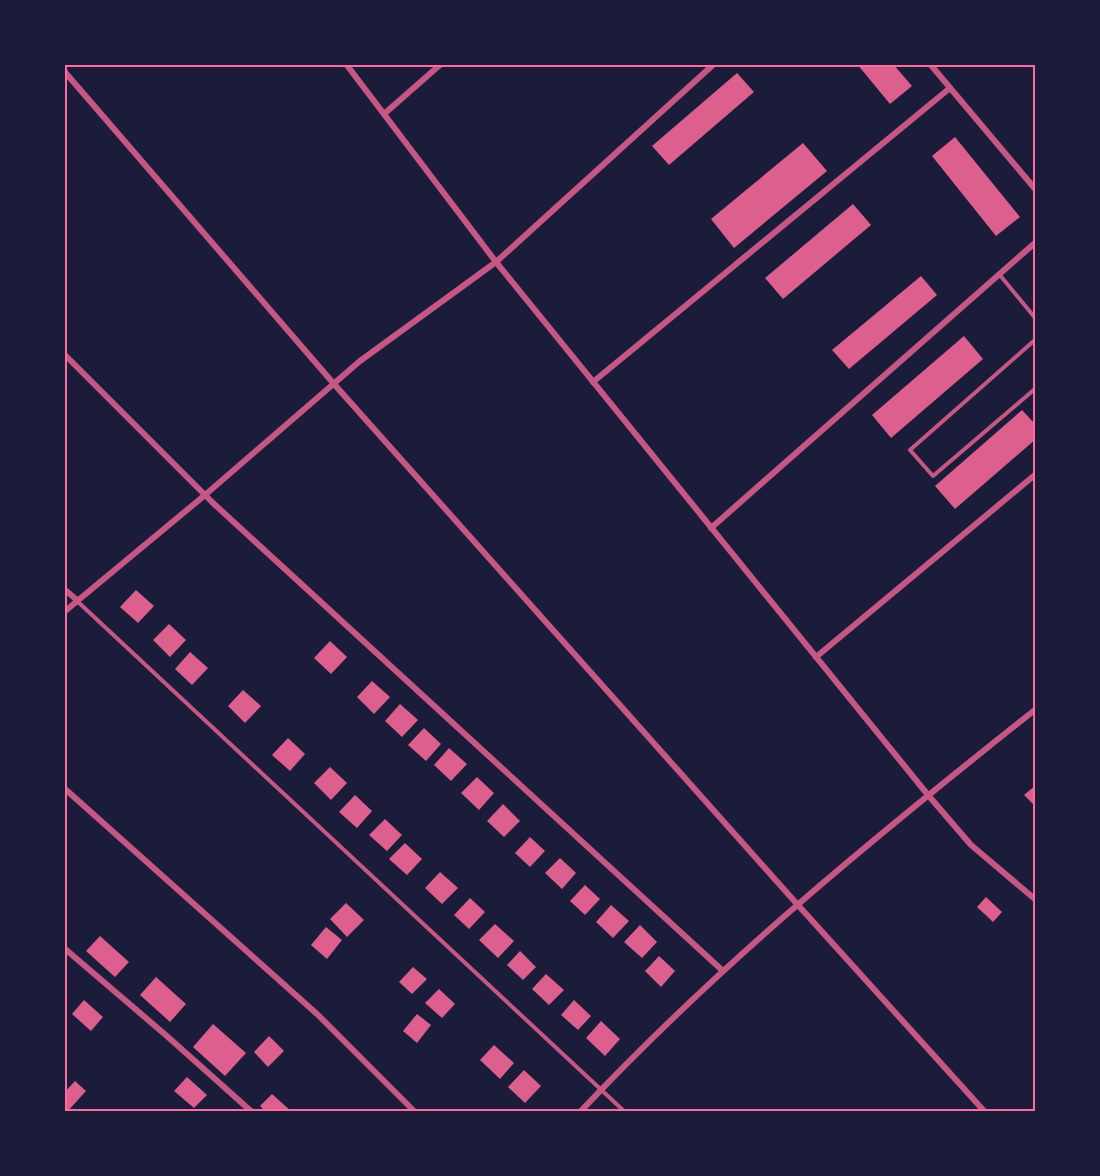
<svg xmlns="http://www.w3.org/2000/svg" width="1100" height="1176" font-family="Inter,sans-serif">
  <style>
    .building { fill: #dd5f8e }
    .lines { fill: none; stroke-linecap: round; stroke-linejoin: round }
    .service { stroke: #c65784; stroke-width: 4 }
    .minor { stroke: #c65784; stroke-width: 6 }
    .neatline { fill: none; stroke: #ff6b9d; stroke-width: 2 }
  </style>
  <rect width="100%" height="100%" fill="#1b1b3a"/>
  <!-- building -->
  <g class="building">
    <polygon points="857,64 893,64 912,86 890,104"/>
    <polygon points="737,73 754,92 669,165 652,146"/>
    <polygon points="955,137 1020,217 996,236 932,156"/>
    <polygon points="803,143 827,171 734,248 711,219"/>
    <polygon points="853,204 871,225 783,299 765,278"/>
    <polygon points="921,276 937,295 849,369 832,350"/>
    <polygon points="964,336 983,359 891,438 872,415"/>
    <polygon points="1022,410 1036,425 1036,439 955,509 935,486"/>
    <polygon points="136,590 154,606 138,623 120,607"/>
    <polygon points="169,624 186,640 170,657 153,640"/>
    <polygon points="330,641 347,657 331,674 314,658"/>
    <polygon points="190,652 208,668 192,685 175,669"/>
    <polygon points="372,681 390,697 374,714 357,697"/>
    <polygon points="243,690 261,706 245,723 228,706"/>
    <polygon points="400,704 418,720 402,737 385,721"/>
    <polygon points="424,728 441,744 426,761 408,745"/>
    <polygon points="288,738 305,754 290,771 272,755"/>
    <polygon points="449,748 467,764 451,781 434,765"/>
    <polygon points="330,767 347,783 331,800 314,783"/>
    <polygon points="477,777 494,793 479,810 461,793"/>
    <polygon points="1036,785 1036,807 1024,795"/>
    <polygon points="355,795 372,811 357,828 339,812"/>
    <polygon points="503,804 520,821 504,837 487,821"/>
    <polygon points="385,819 402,835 387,851 369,835"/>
    <polygon points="530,837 545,851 530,867 515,853"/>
    <polygon points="405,843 422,859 407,875 389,859"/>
    <polygon points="560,858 576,873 562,889 545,873"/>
    <polygon points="440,872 458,888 442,904 425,888"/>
    <polygon points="585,885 600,899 585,915 570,901"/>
    <polygon points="986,897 1002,912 993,922 977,907"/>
    <polygon points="470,898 485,912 469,929 454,915"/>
    <polygon points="346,903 364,920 347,937 330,919"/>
    <polygon points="611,905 629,921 613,938 596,922"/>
    <polygon points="495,924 514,941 498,958 479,940"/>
    <polygon points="640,925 657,942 642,958 624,942"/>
    <polygon points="326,927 342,940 327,959 311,945"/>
    <polygon points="100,936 129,962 115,977 86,951"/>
    <polygon points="520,951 536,967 523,980 507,965"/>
    <polygon points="659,956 675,971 661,987 645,971"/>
    <polygon points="413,967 427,979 412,994 399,982"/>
    <polygon points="546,974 564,990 549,1005 532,989"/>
    <polygon points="156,977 186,1004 170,1022 140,995"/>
    <polygon points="439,989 455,1004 442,1018 425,1003"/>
    <polygon points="84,1000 103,1017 91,1031 72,1014"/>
    <polygon points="574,1000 591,1016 578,1030 561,1015"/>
    <polygon points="417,1014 431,1025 417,1043 403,1031"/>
    <polygon points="601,1021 620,1039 605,1056 586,1038"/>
    <polygon points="213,1024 246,1053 225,1076 193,1047"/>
    <polygon points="269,1036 284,1051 268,1067 254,1052"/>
    <polygon points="494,1045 514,1063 500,1079 480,1060"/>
    <polygon points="524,1070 541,1086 525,1103 508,1087"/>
    <polygon points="187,1077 207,1095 194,1108 174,1091"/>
    <polygon points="75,1081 86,1091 67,1112 64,1112 64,1093"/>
    <polygon points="272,1094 292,1112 266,1112 260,1106"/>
  </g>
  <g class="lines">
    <!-- service -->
    <g class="service">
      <polyline points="999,274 1036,319"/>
      <polyline points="1036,339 910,450 933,476 1036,388"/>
      <polyline points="77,601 625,1112"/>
    </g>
    <!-- minor -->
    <g class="minor">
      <polyline points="346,64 496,262 928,795 971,845 1036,900"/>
      <polyline points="930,64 1036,190"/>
      <polyline points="64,71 334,384 797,904 985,1112"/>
      <polyline points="384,114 441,64"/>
      <polyline points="64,354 213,503 723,971"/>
      <polyline points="593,382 950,88"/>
      <polyline points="711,528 1036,242"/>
      <polyline points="64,589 77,600"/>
      <polyline points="64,612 205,495 360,361 496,262 714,64"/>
      <polyline points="816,657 1036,474"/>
      <polyline points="64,788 317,1014 415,1112"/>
      <polyline points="64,948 168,1037 252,1112"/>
      <path d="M580 1112C719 964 877 835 1036 709"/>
    </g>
  </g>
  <!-- border -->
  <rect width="1100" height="1176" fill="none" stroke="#1b1b3a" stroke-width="132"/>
  <rect x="66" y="66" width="968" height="1044" class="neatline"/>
</svg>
